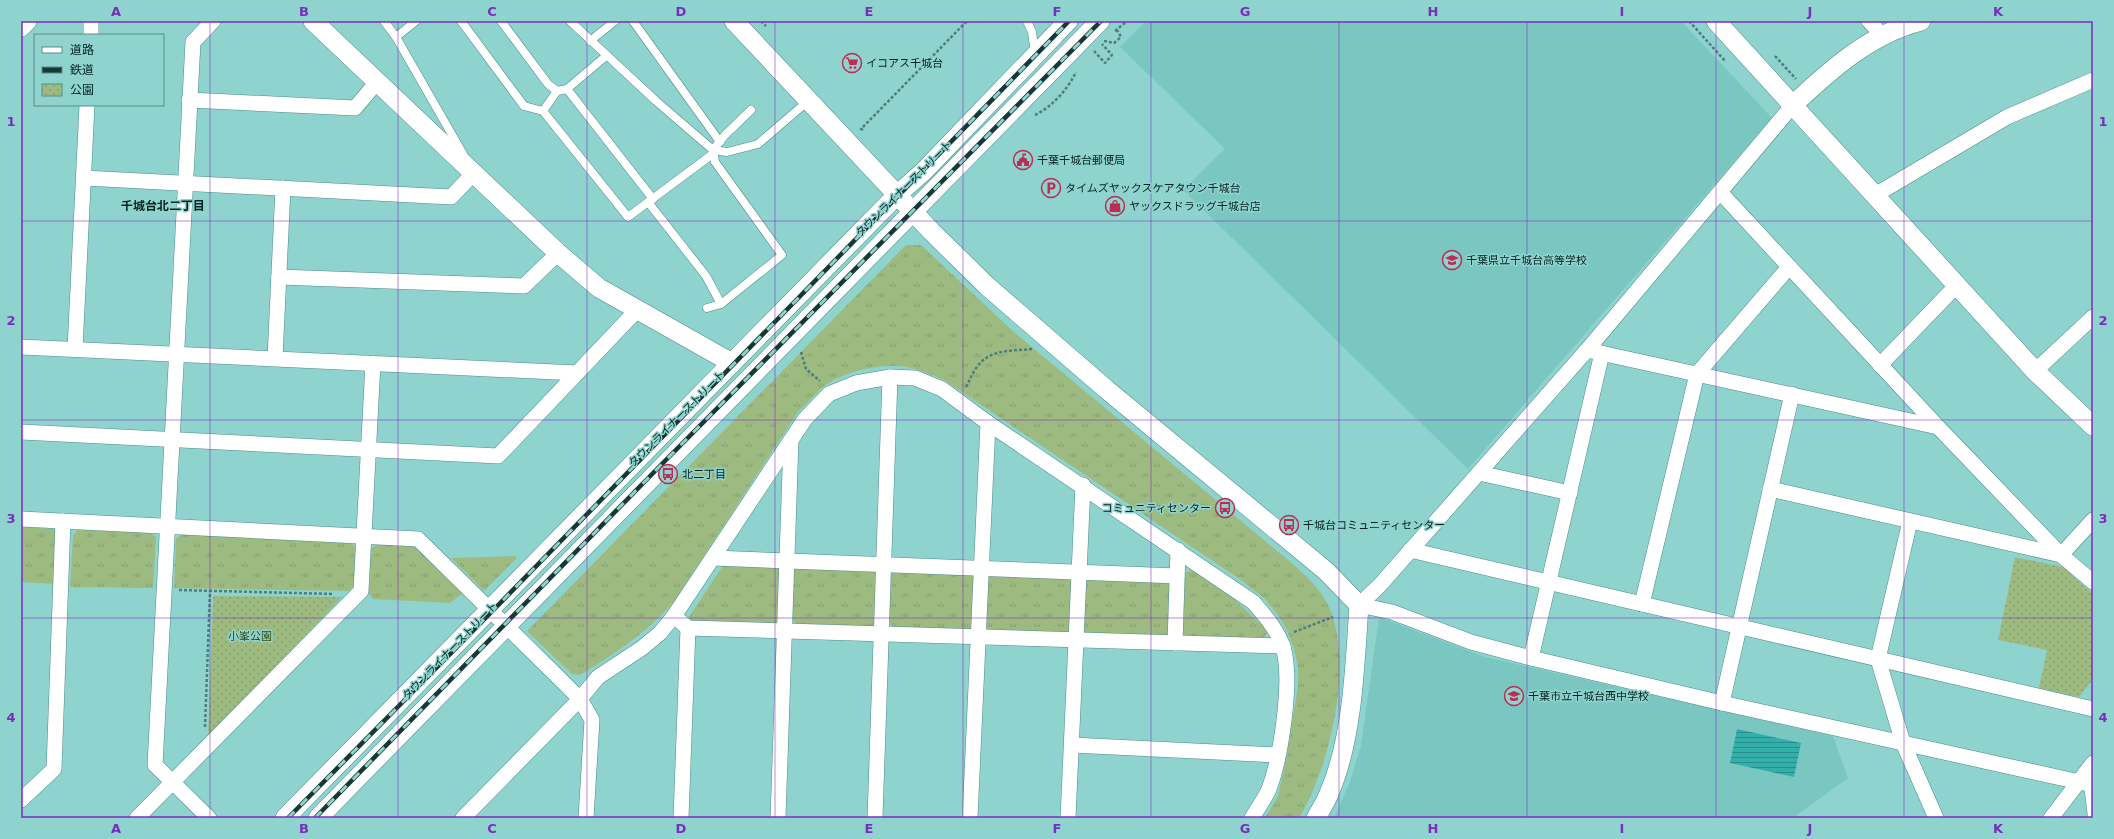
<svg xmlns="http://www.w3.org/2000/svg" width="2114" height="839" font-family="'DejaVu Sans','Noto Sans JP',sans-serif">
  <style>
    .built { fill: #7ac7c2 }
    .grass { fill: url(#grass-tufts) }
    .park { fill: url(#park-dots) }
    .water { fill: url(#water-rules) }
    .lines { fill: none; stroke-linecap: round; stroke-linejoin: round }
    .service-casing { stroke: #498c88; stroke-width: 9 }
    .minor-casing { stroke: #498c88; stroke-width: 16 }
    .tertiary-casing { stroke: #498c88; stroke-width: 20 }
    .path { stroke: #4d7e7b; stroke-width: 2.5; stroke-dasharray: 3 2; stroke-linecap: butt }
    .service { stroke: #fff; stroke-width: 8 }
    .minor { stroke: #fff; stroke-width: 15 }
    .tertiary { stroke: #fff; stroke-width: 19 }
    .rail-casing { stroke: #163936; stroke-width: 4.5 }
    .rail { stroke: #8fd3ce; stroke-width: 3; stroke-dasharray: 9; stroke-linecap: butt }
    .grid { fill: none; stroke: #7b2cbf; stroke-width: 1; stroke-opacity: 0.55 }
    .labels { text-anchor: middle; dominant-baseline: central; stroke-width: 3; stroke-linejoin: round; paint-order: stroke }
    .poi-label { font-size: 11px; fill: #052321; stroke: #8fd3ce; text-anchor: start }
    .street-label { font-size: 11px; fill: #052321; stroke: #8fd3ce }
    .park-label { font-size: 11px; fill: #324916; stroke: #8fd3ce }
    .neighbourhood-label { font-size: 12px; font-weight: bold; fill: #052321; stroke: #8fd3ce }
    .neatline { fill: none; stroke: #7b2cbf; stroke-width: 1.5 }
    .grid-label { font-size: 13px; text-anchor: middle; font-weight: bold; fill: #7b2cbf }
  </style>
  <defs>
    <pattern id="grass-tufts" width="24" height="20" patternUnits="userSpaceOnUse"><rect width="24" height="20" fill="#9dbb80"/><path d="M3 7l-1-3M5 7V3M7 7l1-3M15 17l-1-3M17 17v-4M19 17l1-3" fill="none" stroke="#86a06e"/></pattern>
    <pattern id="park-dots" width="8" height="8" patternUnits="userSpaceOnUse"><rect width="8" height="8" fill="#9dbb80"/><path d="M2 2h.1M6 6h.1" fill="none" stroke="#86a06e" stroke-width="1.8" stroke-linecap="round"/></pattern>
    <pattern id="water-rules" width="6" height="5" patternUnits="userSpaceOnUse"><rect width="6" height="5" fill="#33afa9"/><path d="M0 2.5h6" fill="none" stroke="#298e89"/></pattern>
  </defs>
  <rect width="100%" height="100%" fill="#8fd3ce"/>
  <!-- built -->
  <g class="built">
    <polygon points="1146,21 1681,21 1772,118 1468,469 1183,190 1225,149 1120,47"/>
    <polygon points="1379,617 1485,657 1833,736 1848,778 1793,818 1334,818 1350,782 1361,745"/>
  </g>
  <!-- grass -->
  <g class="grass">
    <path d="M906 245H921L1015 333 1270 545C1290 562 1314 579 1327 603 1356 657 1330 768 1299 818H1265L1278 796 1286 760 1298 686V667L1294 649 1286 628 1277 614 1265 599 1241 580 944 380C932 375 920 370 907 367 882 363 848 370 827 384 817 391 808 403 798 412L675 600C648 632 616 653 580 675L572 674 527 631Z"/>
    <polygon points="21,527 55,529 59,536 58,584 21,582"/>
    <polygon points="78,529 149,533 156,537 153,588 70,587 73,536"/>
    <polygon points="182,534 351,543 355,547 354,586 348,591 174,588 176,539"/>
    <polygon points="377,544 417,547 463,593 450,603 373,599 369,594 371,549"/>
    <polygon points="515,556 517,558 484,591 451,558"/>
    <polygon points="724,564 782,565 780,622 774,625 687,620"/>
    <polygon points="794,565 880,568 878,624 871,629 796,624 792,619"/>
    <polygon points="1192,570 1231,596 1269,632 1262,639 1187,638 1183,634 1185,573"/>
    <polygon points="890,571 976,573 974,626 968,632 892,628 888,617"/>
    <polygon points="989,574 1076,575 1073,629 1065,635 991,633 986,626"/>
    <polygon points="1087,577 1174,579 1170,633 1165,638 1085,635 1083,631"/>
  </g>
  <!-- park -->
  <g class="park">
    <polygon points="2015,557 2063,567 2093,594 2093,679 2079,697 2039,688 2047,650 1998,640"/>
    <polygon points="213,596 342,597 208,736"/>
  </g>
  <!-- water -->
  <polygon class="water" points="1737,729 1801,743 1794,777 1730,763"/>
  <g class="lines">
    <!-- service casing -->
    <g class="service-casing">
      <g id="service">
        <polyline points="384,21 396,37 463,154"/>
        <polyline points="461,21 524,106 543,111 628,217 714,153"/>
        <polyline points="501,21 548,84 557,91"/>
        <polyline points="570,21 656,101 713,150 727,152 758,144 808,101"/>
        <polyline points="633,21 720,142"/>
        <polyline points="1027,21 1032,32 1035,53"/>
        <polyline points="396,37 416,21"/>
        <polyline points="590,41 615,21"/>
        <polyline points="567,89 653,199"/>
        <polyline points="543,111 557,91 567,89 606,56"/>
        <polyline points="648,202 706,276 721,304"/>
        <polyline points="707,308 721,304 782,255 715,162 713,150 725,135 751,110"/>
        <polyline points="2088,784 2092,818"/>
      </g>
    </g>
    <!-- minor casing -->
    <g class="minor-casing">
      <g id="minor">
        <polyline points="1869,21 1883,36"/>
        <polyline points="91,35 91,21"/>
        <polyline points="189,100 355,108 377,82"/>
        <polyline points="84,178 451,197 474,173"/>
        <polyline points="1720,192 1938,427 2061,555 2093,582"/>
        <polyline points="1875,195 2007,117 2093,80"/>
        <polyline points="279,277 524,286 558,253"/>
        <polyline points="21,347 577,373"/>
        <polyline points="75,349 87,105"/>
        <polyline points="1587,350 1938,427"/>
        <polyline points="275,358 283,188"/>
        <polyline points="1880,365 1957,285"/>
        <polyline points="2035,371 2093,317"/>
        <polyline points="21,432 498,456 638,309"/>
        <polyline points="1479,473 1570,493"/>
        <polyline points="1770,489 2061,555 2093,520"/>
        <polyline points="21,519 418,539 560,679 580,699 592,720 586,818"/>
        <polyline points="1910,521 1878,659 1903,743 1936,818"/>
        <polyline points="1410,550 2093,709"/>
        <polyline points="713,558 1177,576"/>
        <polyline points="1642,604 1697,374 1789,267"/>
        <polyline points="1359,605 1392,612 1471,642 1531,658 1722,703 2093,785"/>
        <polyline points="1359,605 1380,585 1587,350 1793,105"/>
        <polyline points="674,616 688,628 1283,646"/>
        <polyline points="1175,643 1178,550"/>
        <polyline points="1531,658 1602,353"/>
        <polyline points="1722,703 1792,394"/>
        <polyline points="1072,745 1278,755"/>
        <polyline points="21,800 54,769 63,521"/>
        <polyline points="137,818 361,591 373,363"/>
        <polyline points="209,818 155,765 193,42 213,21"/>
        <path d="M463 818 580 699 598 677 642 648 660 633 674 616 805 419 829 394 856 383 890 377 915 378 942 389 988 423 1253 602C1265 616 1277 629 1283 647 1293 680 1281 757 1269 789 1265 799 1257 809 1252 818"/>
        <polyline points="681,818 688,628"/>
        <polyline points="778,818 791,441"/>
        <polyline points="875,818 890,377"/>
        <polyline points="970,818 988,423"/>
        <polyline points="1068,818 1083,485"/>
        <polyline points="2051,818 2093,763"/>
      </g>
    </g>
    <!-- tertiary casing -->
    <g class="tertiary-casing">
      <g id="tertiary">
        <polyline points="313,21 558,253 599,288 732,363"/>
        <path d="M734 21 932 232 987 286 1106 389 1326 571 1359 605C1355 663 1353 737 1330 791 1327 800 1321 809 1316 818"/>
        <polyline points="1716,21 2035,371 2093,426"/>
        <polyline points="21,27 27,21"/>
        <path d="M1793 105C1830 70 1870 34 1921 21"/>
        <polyline points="285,818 898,194 924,171 1068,21"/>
        <polyline points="318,818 1100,21"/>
      </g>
    </g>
    <!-- path -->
    <g class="path">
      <polyline points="761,21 766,26"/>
      <polyline points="1689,21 1726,62"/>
      <polyline points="1115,31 1127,21"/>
      <polyline points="1104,41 1114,43 1121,37 1117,30"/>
      <polyline points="1094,51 1105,63 1112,55 1102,44"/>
      <polyline points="1775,56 1796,79"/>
      <path d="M1035 115C1052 107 1068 89 1076 72"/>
      <polyline points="863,130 861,129 967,21"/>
      <polyline points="801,352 806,369 820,381"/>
      <path d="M966 387C970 380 972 373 977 367 989 349 1012 351 1032 349"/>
      <polyline points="179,590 334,594"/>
      <polyline points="1294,632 1333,617"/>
      <polyline points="205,727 210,591"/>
    </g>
    <!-- service -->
    <use href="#service" class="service"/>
    <!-- minor -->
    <use href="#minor" class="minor"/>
    <!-- tertiary -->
    <use href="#tertiary" class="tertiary"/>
    <!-- rail casing -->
    <g class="rail-casing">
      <g id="rail">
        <polyline points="288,818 466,638 1069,21"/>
        <polyline points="315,818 659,467 1101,21"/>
      </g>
    </g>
    <!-- rail -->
    <use href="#rail" class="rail"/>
  </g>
  <!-- grid -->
  <path class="grid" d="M210 21V818M398 21V818M587 21V818M775 21V818M963 21V818M1151 21V818M1339 21V818M1527 21V818M1716 21V818M1904 21V818M21 221H2093M21 420H2093M21 618H2093"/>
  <!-- icons -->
  <defs>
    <g id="supermarket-ring" transform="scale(1)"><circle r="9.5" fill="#8fd3ce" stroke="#bc2c53" stroke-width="1.5"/><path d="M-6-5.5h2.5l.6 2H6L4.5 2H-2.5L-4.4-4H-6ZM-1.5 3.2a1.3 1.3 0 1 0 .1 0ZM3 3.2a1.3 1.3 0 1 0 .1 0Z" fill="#bc2c53"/></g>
    <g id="civic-ring" transform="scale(1)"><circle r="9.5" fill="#8fd3ce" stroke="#bc2c53" stroke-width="1.5"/><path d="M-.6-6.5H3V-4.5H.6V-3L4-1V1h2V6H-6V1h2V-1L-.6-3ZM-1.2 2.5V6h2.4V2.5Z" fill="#bc2c53"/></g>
    <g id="parking-ring" transform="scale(1)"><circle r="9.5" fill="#8fd3ce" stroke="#bc2c53" stroke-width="1.5"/><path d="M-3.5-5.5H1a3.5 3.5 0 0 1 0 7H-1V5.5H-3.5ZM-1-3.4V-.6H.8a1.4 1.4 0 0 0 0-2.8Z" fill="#bc2c53"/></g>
    <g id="shop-ring" transform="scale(1)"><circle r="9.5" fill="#8fd3ce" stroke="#bc2c53" stroke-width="1.5"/><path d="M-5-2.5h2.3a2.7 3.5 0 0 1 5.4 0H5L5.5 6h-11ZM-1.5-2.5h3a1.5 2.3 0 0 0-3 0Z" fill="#bc2c53"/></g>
    <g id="school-ring" transform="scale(1)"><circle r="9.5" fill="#8fd3ce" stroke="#bc2c53" stroke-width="1.5"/><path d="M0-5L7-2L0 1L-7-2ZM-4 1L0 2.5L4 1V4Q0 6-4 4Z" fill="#bc2c53"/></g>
    <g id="bus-ring" transform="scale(1)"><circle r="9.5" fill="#8fd3ce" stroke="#bc2c53" stroke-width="1.5"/><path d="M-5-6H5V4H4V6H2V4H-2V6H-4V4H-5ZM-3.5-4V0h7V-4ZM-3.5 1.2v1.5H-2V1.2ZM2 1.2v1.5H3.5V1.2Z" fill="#bc2c53"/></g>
  </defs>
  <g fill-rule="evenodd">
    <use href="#supermarket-ring" x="852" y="63"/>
    <use href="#civic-ring" x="1023" y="160"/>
    <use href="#parking-ring" x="1051" y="188"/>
    <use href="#shop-ring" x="1115" y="206"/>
    <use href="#school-ring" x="1452" y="260"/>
    <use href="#bus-ring" x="668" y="474"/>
    <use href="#bus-ring" x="1225" y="508"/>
    <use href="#bus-ring" x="1289" y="525"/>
    <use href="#school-ring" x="1514" y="696"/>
  </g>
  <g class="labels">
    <!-- poi labels -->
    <g class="poi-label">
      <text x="866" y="63">イコアス千城台</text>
      <text x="1037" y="160">千葉千城台郵便局</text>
      <text x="1065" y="188">タイムズヤックスケアタウン千城台</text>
      <text x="1129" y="206">ヤックスドラッグ千城台店</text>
      <text x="1466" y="260">千葉県立千城台高等学校</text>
      <text x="682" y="474">北二丁目</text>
      <text x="1211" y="508" text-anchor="end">コミュニティセンター</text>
      <text x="1303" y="525">千城台コミュニティセンター</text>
      <text x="1528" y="696">千葉市立千城台西中学校</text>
    </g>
    <!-- street labels -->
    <g class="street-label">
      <text transform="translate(904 189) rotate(-45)">タウンライナーストリート</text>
      <text transform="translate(677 419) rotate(-45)">タウンライナーストリート</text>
      <text transform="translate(450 651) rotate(-46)">タウンライナーストリート</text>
    </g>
    <!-- park labels -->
    <g class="park-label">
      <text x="250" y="636">小峯公園</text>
    </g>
    <!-- neighbourhood labels -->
    <g class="neighbourhood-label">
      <text x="163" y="206">千城台北二丁目</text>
    </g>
  </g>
  <!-- border -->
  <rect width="2114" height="839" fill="none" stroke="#8fd3ce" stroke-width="44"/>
  <!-- legend -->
  <rect x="34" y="34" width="130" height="72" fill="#8fd3ce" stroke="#588d89"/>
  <rect x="42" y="47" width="20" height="6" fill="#ffffff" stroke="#588d89"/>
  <text x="70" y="54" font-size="12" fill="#052321">道路</text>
  <rect x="42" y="67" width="20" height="6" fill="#163936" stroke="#588d89"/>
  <text x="70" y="74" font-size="12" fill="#052321">鉄道</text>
  <rect x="42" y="84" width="20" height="12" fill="url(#park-dots)" stroke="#588d89"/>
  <text x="70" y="94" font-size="12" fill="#052321">公園</text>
  <rect x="22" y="22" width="2070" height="795" class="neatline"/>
  <g class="grid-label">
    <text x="116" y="16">A</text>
    <text x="304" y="16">B</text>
    <text x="492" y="16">C</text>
    <text x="681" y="16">D</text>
    <text x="869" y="16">E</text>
    <text x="1057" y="16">F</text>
    <text x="1245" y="16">G</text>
    <text x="1433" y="16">H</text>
    <text x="1622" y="16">I</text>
    <text x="1810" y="16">J</text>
    <text x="1998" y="16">K</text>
    <text x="11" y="126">1</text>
    <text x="2103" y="126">1</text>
    <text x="11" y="325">2</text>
    <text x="2103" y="325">2</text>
    <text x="11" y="523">3</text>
    <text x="2103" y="523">3</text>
    <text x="11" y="722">4</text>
    <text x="2103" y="722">4</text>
    <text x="116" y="833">A</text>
    <text x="304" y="833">B</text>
    <text x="492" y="833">C</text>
    <text x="681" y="833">D</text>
    <text x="869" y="833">E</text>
    <text x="1057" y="833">F</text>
    <text x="1245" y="833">G</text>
    <text x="1433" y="833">H</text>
    <text x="1622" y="833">I</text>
    <text x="1810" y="833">J</text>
    <text x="1998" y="833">K</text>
  </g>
</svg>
